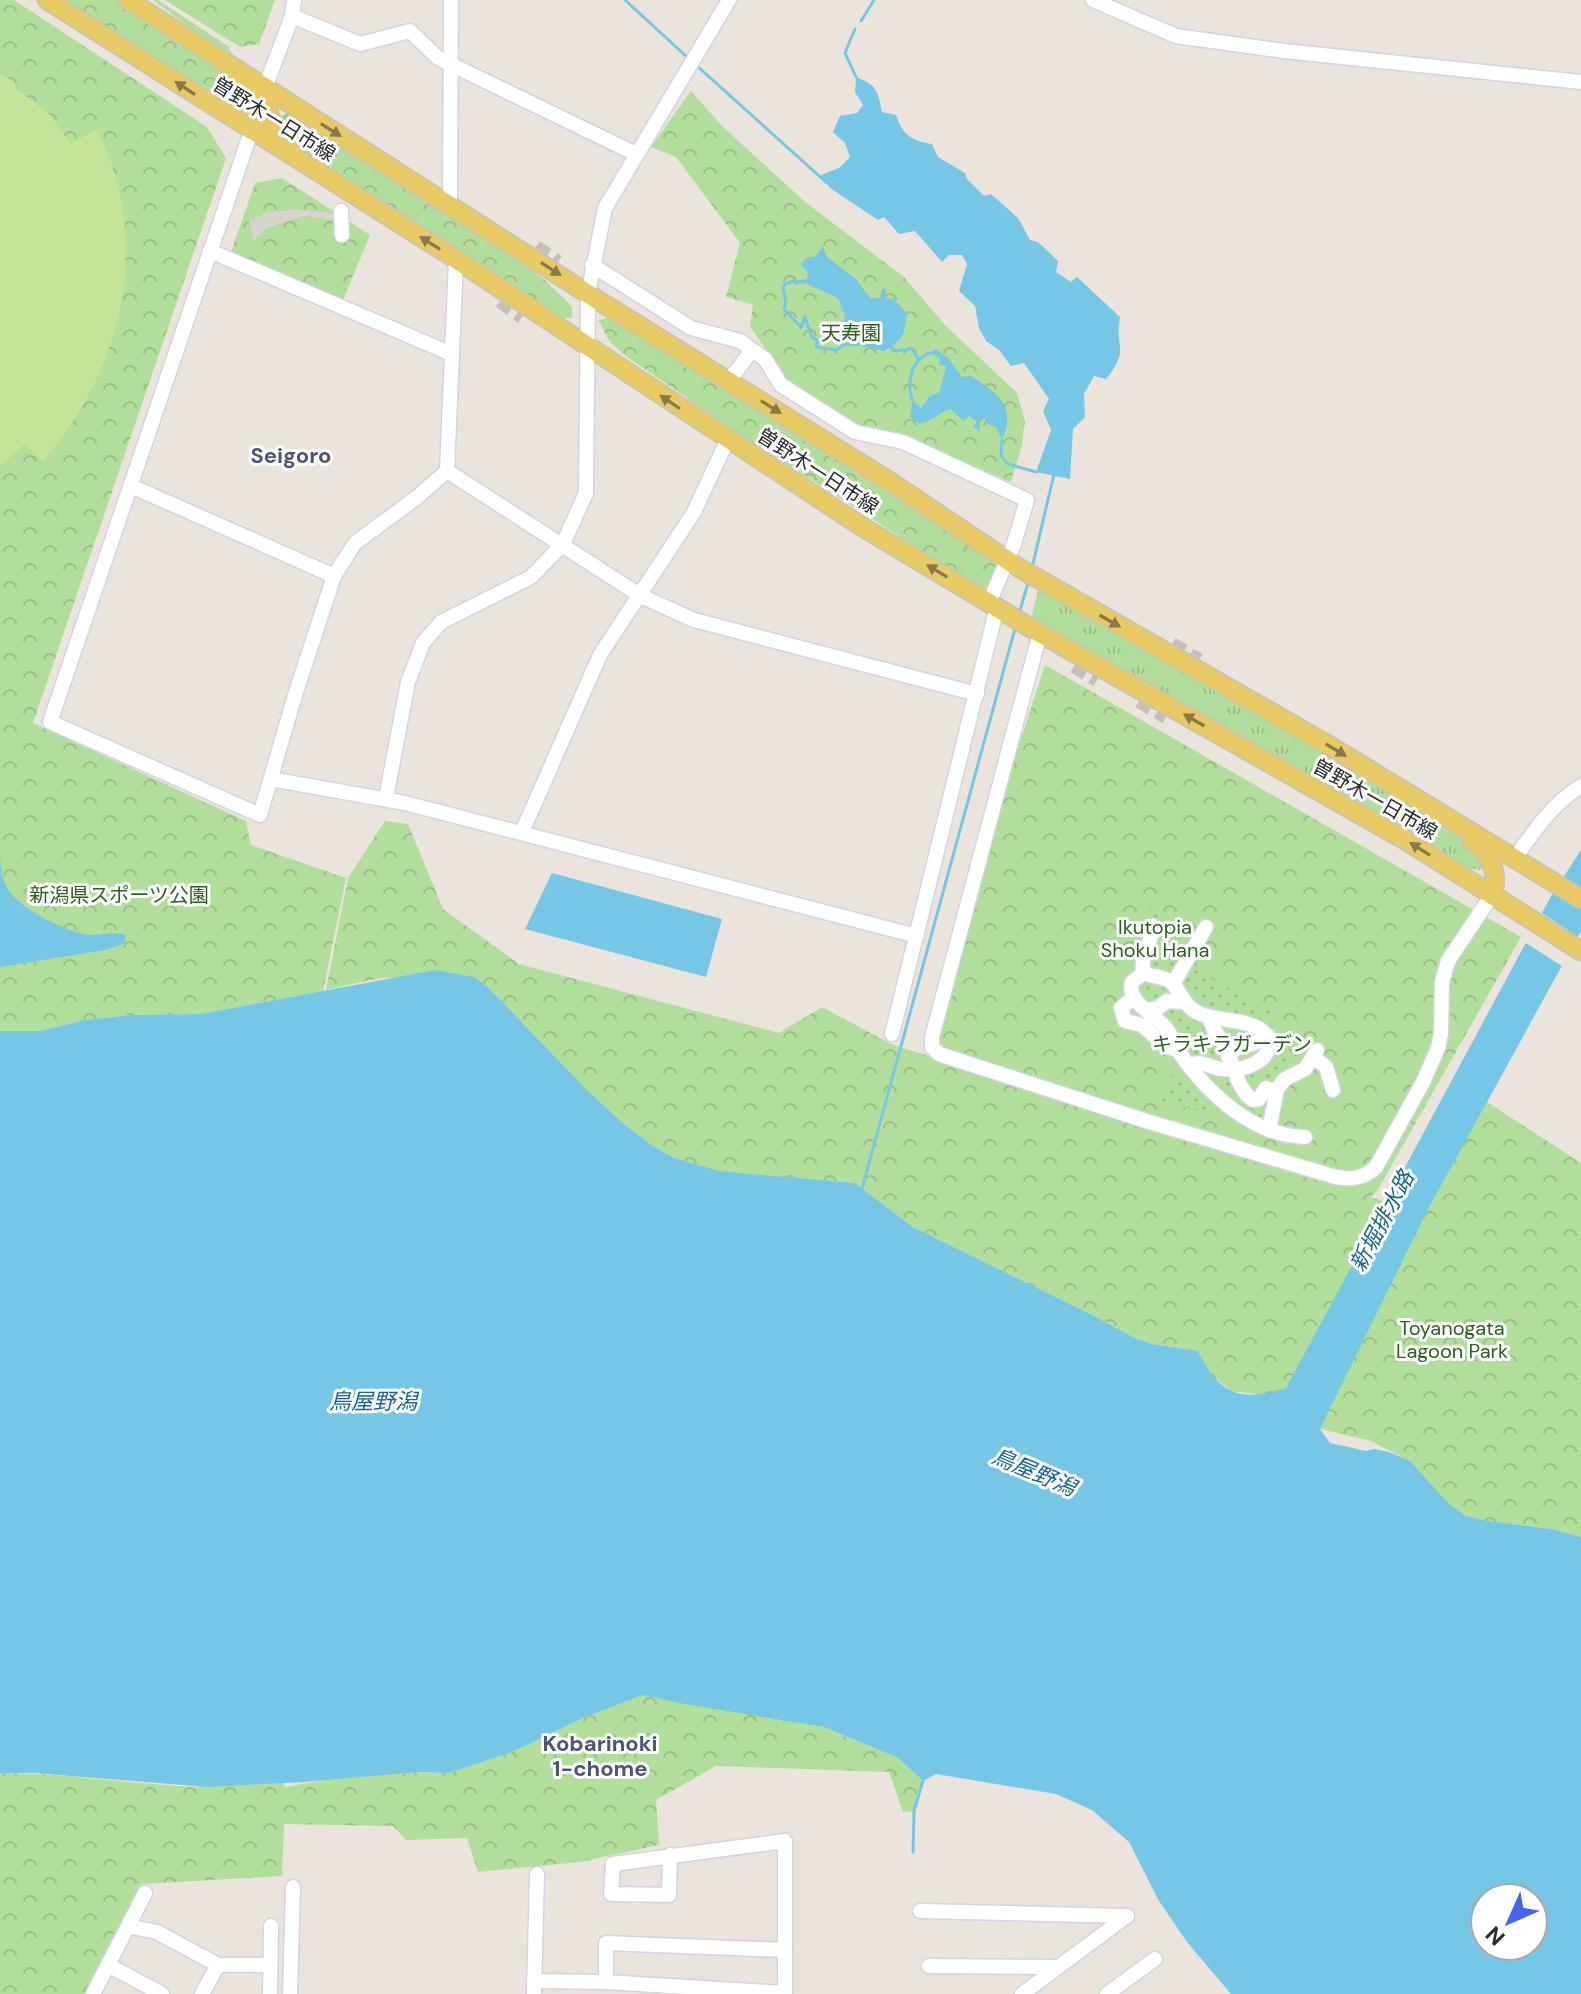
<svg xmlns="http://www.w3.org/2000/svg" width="1581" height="1994" font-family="'DM Sans','Noto Sans JP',sans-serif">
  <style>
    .grass { fill: url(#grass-tufts) }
    .park { fill: url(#park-crowns) }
    .garden { fill: url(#garden-dots) }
    .pitch { fill: #c4e498 }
    .plaza { fill: #d7d4cf }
    .water { fill: #76c7e6; fill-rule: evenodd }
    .pier { fill: #ebe4dc }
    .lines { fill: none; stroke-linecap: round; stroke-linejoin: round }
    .stream { stroke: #76c7e6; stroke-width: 3 }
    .minor-tunnel { stroke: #c4bfb8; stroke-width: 14; stroke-dasharray: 14 7; stroke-linecap: butt }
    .minor-casing { stroke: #d1d4e1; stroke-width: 17 }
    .major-casing { stroke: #c3c3c3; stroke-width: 21 }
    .minor { stroke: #fff; stroke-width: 14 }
    .major { stroke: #e7c965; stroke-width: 18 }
    .oneway { fill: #887947 }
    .labels { text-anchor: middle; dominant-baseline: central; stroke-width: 6; stroke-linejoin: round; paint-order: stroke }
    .street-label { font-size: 20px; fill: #292929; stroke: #fff }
    .park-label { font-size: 20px; fill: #2c611f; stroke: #fff }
    .neighbourhood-label { font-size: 22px; font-weight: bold; fill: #4d5477; stroke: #fff }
    .water-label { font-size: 22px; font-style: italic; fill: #166590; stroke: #fff }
  </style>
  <defs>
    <pattern id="grass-tufts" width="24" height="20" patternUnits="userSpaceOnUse" patternTransform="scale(2)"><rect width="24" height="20" fill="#b2de9c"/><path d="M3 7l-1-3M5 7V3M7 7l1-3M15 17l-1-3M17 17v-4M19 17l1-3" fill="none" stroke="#99be86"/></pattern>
    <pattern id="park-crowns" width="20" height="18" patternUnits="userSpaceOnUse" patternTransform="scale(2)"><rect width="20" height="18" fill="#b2de9c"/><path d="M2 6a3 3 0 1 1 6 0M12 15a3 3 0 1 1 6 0" fill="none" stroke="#99be86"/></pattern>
    <pattern id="garden-dots" width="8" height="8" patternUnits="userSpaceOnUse" patternTransform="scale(2)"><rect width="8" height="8" fill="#b2de9c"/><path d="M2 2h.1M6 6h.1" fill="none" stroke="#99be86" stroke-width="1.8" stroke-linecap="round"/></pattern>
  </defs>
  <rect width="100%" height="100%" fill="#ebe4dc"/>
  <!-- grass -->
  <g class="grass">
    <polygon points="153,0 158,0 228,46 232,54 230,57"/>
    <polygon points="1039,587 1320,750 1463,839 1486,861 1480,870 1463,867 1031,618"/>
  </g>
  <!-- park -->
  <g class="park">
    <polygon points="0,0 14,0 207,127 226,158 33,723 246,821 251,845 346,878 323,991 200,1014 131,1015 85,1020 40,1031 0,1031"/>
    <polygon points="57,0 118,0 227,76 244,104 228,104 216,101"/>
    <polygon points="165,0 275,0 259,44 240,47"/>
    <polygon points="691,91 722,126 804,201 904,277 945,325 1017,393 1025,421 1022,445 1011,482 899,435 857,427 790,386 750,326 753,305 726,297 740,243 676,157 651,147"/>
    <polygon points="285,114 291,114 420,193 545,280 572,307 572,318 560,318 293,144 276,118"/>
    <polygon points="282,178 370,235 343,300 231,252 255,183"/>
    <polygon points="609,318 625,323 999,565 992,585 986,588 977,586 743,436 627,357 610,342 598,320"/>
    <polygon points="1045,665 1521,937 1377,1191 1371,1197 1425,1215 1487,1102 1581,1163 1581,1537 1552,1529 1489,1521 1466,1516 1449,1504 1409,1461 1371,1441 1320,1429 1264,1395 1231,1391 1209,1373 1198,1351 1152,1344 1135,1338 1088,1313 913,1227 855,1183 720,1171 674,1158 653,1146 624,1124 587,1090 488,987 474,977 381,978 326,990 348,878 385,821 408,824 443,909 519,964 779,1033 822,1007 893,1045 929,1056 924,1045 926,1029"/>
    <path d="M641 1694 824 1727 898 1758 923 1781 914 1811 903 1812 889 1772 716 1766 656 1800 659 1845 580 1862 478 1872 467 1838 406 1840 393 1826 284 1824 282 1876 141 1884 86 1994H0V1773C56 1773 111 1781 167 1785 206 1789 245 1784 284 1783L285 1787 331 1779 419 1772 449 1773 512 1752 583 1718Z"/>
  </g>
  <!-- garden -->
  <g class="garden">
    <path d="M1159 906 1168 918 1157 948 1271 1012 1267 1018 1275 1025 1276 1040C1289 1048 1295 1056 1300 1070L1271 1107 1262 1125 1134 1020 1123 1008 1136 969 1137 953 1144 937 1145 915 1150 907Z"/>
    <polygon points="1185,1071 1215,1097 1209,1110 1176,1106 1162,1100 1164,1087 1176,1072"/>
  </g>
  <!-- pitch -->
  <path class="pitch" d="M0 74 16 83 14 87 49 114 71 144 96 129C155 239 122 371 43 461L25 444 0 467Z"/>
  <!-- plaza -->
  <polygon class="plaza" points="298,209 337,214 341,221 304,216 266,228 254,241 249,221 269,212"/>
  <!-- water -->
  <g class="water">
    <path d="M856 77C877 85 878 91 882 112L896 115C902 135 913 141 932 144L938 157 965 173 967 179 984 196 991 194 1018 218 1030 240 1038 242 1058 261 1056 272 1071 282 1077 277 1120 317C1114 349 1131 348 1106 379L1094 376 1084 394 1085 417 1073 429 1070 479 1036 472 1051 430 1043 411 1049 399 1024 363 1011 366 999 350 986 341 979 328 975 306 959 291 967 264 962 255H949L942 262 915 231 899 234 884 217 878 220 830 188 821 175 839 168 850 157 845 143 833 132 840 116 857 113 863 105 855 92Z"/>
    <path d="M823 246 827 257 857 280 870 298H880L883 288 886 289 885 298 894 299 907 314C904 336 903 340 884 351L858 345 849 335 842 331 845 316 838 298 805 283 794 285V281L807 279 808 272 801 266 802 262 817 255Z"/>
    <path d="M936 349 949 359 962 377 971 376C998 393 1017 407 1002 440L996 427 988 424 985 418 980 422V432L973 427 977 422 969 416 963 421 951 409C938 412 932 422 919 424L910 417 912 405 917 404 921 408 930 396 939 393 946 367 939 365 940 358 929 353Z"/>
    <path d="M1581 850V931L1425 1215 1320 1429 1330 1443 1366 1451 1374 1449 1389 1452 1410 1461 1449 1504 1466 1516 1489 1521 1552 1529 1581 1537V1994H1231L1187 1942 1159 1901 1129 1842 1092 1810 1056 1794 936 1774 923 1781 898 1758 824 1727 685 1704 642 1695 583 1718 512 1752 449 1773 419 1772 305 1782 207 1787 34 1773H0V1031H40L85 1020 131 1015 200 1014 435 970 474 977 488 987 587 1090 624 1124 653 1146 674 1158 720 1171 855 1183 913 1227 1088 1313 1135 1338 1152 1344 1198 1351C1219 1394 1240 1403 1286 1388L1550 898ZM1485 1898H1533V1946H1485Z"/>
    <path d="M0 855C1 867 1 880 9 891 21 909 68 933 89 935 103 935 113 931 126 935L125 943 105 950 0 967Z"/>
    <polygon points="552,873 722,919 706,977 525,929"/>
  </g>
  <!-- pier -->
  <polygon class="pier" points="1539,911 1581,939 1565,968 1523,941"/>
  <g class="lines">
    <!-- stream -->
    <g class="stream">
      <polyline points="625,0 687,57"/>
      <polyline points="861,21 874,0"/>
      <polyline points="855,29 845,53 856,77"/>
      <polyline points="696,65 827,183"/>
      <polyline points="794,281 785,284 783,288 786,302 784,309 801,327 805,317 812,337 818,341 816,347 837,350 844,344 858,345"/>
      <polyline points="891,347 894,351 912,349 918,358"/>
      <path d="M914 405C906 387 909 361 929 353"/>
      <polyline points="1002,440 1001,456 1008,464 1036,472"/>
      <polyline points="1032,568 1054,474"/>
      <polyline points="1019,614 1028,583"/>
      <polyline points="862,1189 1016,625"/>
      <polyline points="913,1852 914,1811 923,1781"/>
    </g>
    <!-- minor-tunnel -->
    <g class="minor-tunnel">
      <polyline points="536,247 558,262"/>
      <polyline points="500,301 522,317"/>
      <polyline points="1172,644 1199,660"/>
      <polyline points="1074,666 1097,680"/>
      <polyline points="1139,701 1166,717"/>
    </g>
    <!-- minor casing -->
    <g class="minor-casing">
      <g id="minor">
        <polyline points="1093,0 1176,36 1284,51 1581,82"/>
        <polyline points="292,16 360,44 410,31 438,58 636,154"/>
        <polyline points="262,96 292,16 294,0"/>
        <polyline points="255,120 50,722 260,815 296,692 334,576 355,543 416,498 447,471 456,259"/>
        <polyline points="450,203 451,0"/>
        <polyline points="341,211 342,235"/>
        <polyline points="210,251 452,354"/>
        <polyline points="592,265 691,328 740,341 765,359 781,385 855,432 903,442 1027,500 1014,544 989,603"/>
        <polyline points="729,381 752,350"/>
        <polyline points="447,471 641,596 694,620 977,694"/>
        <polyline points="131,486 334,576"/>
        <path d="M1040 633 932 1037V1047L939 1054 1146 1121 1336 1177C1353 1180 1364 1178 1376 1167L1423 1082 1438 1048 1441 1034 1442 982 1448 961 1492 895"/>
        <polyline points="271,779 405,803 917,936"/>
        <polyline points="386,798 408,682 423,643 441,622 531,577 563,544 586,493 588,294 605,208 729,0"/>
        <polyline points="522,832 600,655 694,512 728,439"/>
        <path d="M1515 858C1534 831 1552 804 1581 786"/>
        <path d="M1153 926C1152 943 1140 955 1143 972 1152 978 1163 975 1172 983 1183 994 1184 1008 1201 1014 1224 1023 1255 1017 1270 1039 1270 1064 1243 1071 1221 1069 1209 1067 1202 1060 1190 1065"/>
        <path d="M1144 973 1132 982C1126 1003 1154 1013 1166 1028 1172 1036 1176 1046 1181 1055 1209 1095 1254 1136 1305 1137"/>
        <polyline points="1173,984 1206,927"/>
        <polyline points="1133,998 1121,1008 1125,1021 1142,1025 1163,1044 1179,1051"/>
        <polyline points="1147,1010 1158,1008 1167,1001 1183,1002"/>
        <path d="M1210 1017C1211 1030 1219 1034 1224 1045 1234 1062 1236 1089 1253 1100L1259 1099 1266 1088 1275 1092"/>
        <polyline points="892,1034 997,607"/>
        <polyline points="1228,1056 1242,1043 1252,1044 1269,1037"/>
        <polyline points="1313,1057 1326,1067 1333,1090"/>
        <polyline points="1269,1130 1277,1089 1285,1079 1305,1069 1317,1050"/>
        <polyline points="670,1855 669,1895 611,1894 613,1864 785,1841 785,1994"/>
        <polyline points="920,1911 1127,1916"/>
        <polyline points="128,1926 157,1932 218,1965 270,1965"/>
        <polyline points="108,1965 162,1994"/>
        <polyline points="929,1966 1058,1967"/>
        <polyline points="534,1981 606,1982 785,1993"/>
        <polyline points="606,1982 606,1943 785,1950"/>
        <polyline points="93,1994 145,1893"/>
        <polyline points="202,1994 218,1965"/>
        <polyline points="270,1994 271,1926"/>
        <polyline points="290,1994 293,1887"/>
        <polyline points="534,1994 537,1874"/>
        <polyline points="1022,1994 1127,1916"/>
        <polyline points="1107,1994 1155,1959"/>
      </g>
    </g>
    <!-- major casing -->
    <g class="major-casing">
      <g id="major">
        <polyline points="47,0 448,254 861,526 1031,628 1407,841 1581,951"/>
        <polyline points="128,0 588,294 892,483 1016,566 1330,746 1581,899"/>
        <path d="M229 74C246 88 257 107 251 130"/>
        <path d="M265 88C264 114 276 130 291 150"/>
        <path d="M1472 841C1490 854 1500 873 1492 895"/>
      </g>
    </g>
    <!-- minor -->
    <use href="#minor" class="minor"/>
    <!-- major -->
    <use href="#major" class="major"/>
  </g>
  <!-- one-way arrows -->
  <defs><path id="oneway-solid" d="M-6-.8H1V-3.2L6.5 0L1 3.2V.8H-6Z" transform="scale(2)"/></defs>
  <g class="oneway">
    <use href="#oneway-solid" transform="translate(185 88) rotate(-147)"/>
    <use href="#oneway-solid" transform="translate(331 130) rotate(32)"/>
    <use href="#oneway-solid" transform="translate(430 243) rotate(-148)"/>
    <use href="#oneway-solid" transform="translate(551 269) rotate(33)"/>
    <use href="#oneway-solid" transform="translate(670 402) rotate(-146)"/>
    <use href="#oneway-solid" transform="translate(771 407) rotate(32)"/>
    <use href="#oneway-solid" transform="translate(937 571) rotate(-149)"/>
    <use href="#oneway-solid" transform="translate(1110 621) rotate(30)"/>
    <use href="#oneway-solid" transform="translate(1194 720) rotate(-150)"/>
    <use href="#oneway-solid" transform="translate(1336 750) rotate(31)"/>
    <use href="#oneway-solid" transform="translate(1420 849) rotate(-148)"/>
  </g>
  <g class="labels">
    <!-- street labels -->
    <g class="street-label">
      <text transform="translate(274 119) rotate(32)">曽野木一日市線</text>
      <text transform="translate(818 471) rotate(33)">曽野木一日市線</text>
      <text transform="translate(1375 799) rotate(30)">曽野木一日市線</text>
    </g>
    <!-- park labels -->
    <g class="park-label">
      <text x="851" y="333">天寿園</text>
      <text x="119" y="895">新潟県スポーツ公園</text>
      <text x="1155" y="927">Ikutopia<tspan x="1155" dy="23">Shoku Hana</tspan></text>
      <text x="1232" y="1044">キラキラガーデン</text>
      <text x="1452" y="1328">Toyanogata<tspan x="1452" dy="23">Lagoon Park</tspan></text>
    </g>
    <!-- neighbourhood labels -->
    <g class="neighbourhood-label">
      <text x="291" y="455">Seigoro</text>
      <text x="600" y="1743">Kobarinoki<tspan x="600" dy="25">1-chome</tspan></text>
    </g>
    <!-- water labels -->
    <g class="water-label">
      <text transform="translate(1382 1221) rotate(-62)">新堀排水路</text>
      <text x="373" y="1401">鳥屋野潟</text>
      <text transform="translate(1034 1472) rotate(23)">鳥屋野潟</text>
    </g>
  </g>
  <!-- north arrow -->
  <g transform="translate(1509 1922) rotate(225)"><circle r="38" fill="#ffffff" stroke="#a9a9a9" stroke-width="2"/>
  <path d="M0-6L14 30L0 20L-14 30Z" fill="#4664ed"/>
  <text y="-12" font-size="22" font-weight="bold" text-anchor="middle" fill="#292929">N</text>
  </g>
</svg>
